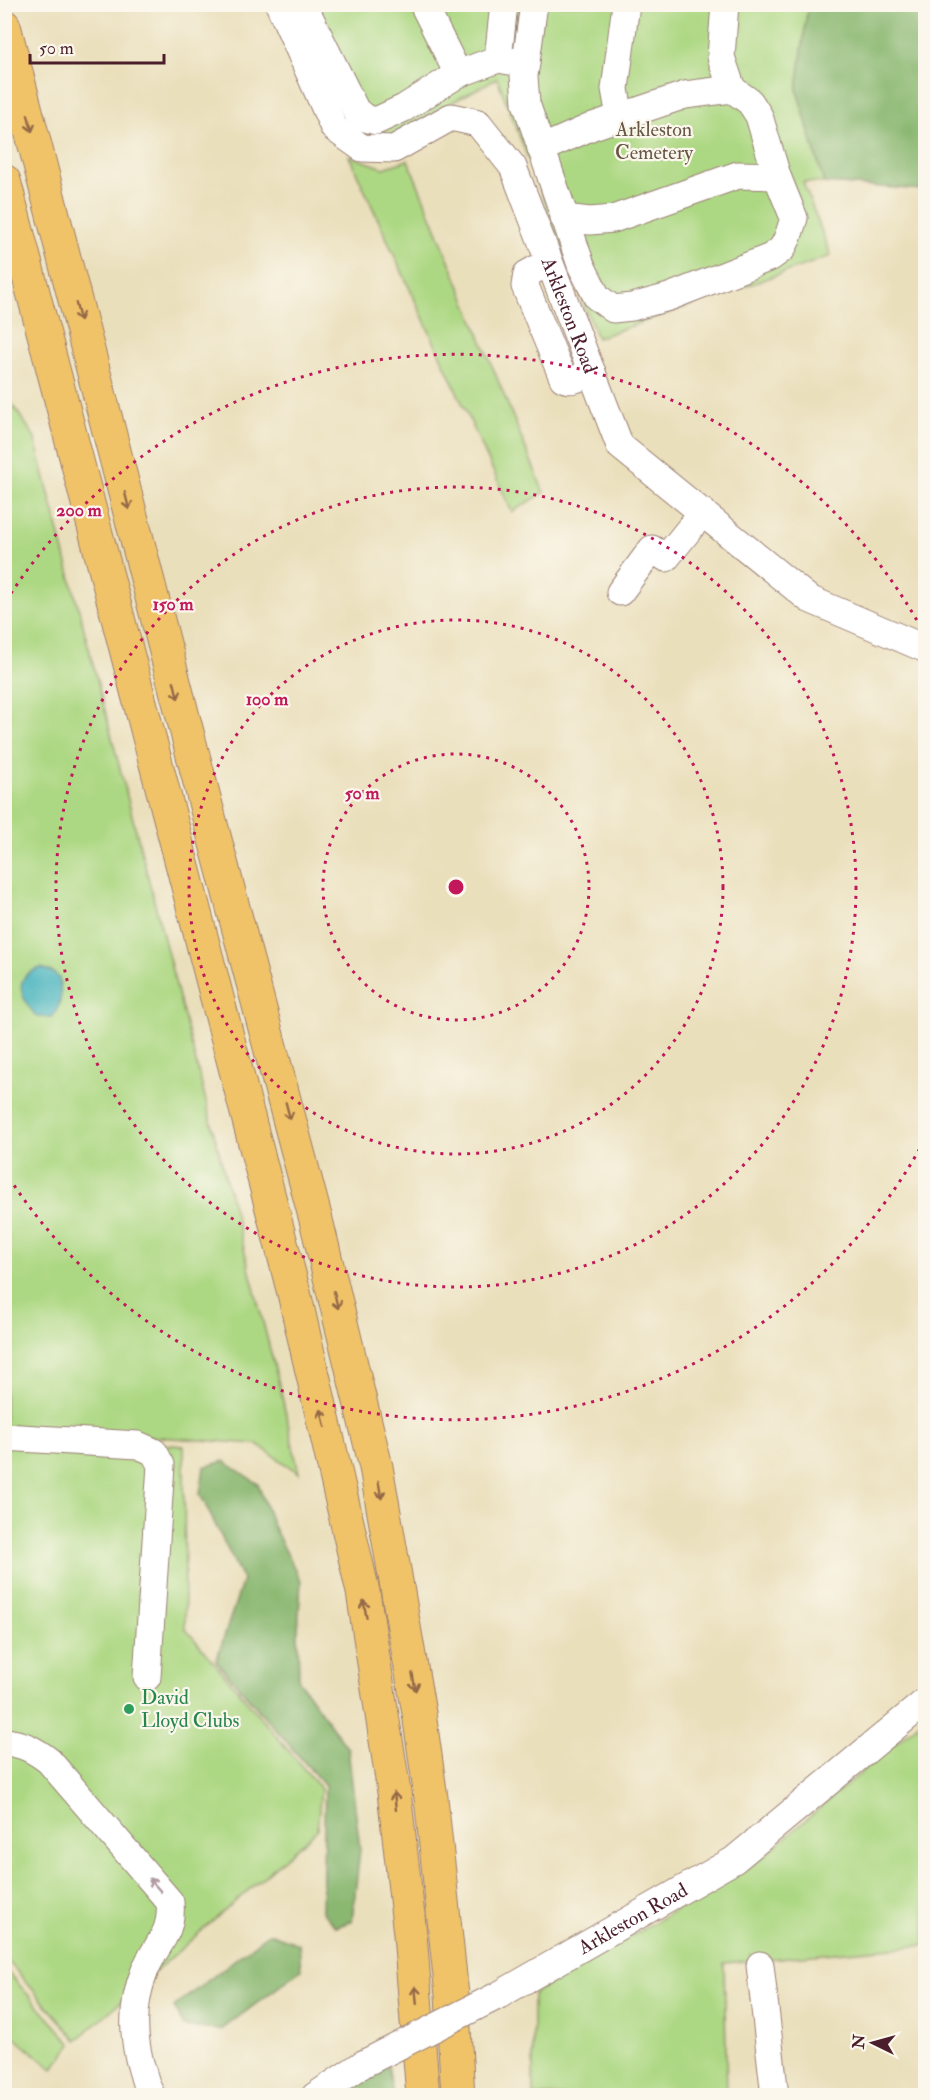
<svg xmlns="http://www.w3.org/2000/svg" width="930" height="2100" font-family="'IM FELL Double Pica',serif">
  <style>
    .green { fill: #add883; stroke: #7c7c57; stroke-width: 1.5 }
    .forest { fill: #8ab871; stroke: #6a6c4e; stroke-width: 1.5 }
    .water { fill: #44b3be; stroke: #476974; stroke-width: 1.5 }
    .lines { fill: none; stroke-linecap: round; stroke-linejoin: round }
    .minor-casing { stroke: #9a7f73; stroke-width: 29 }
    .highway-casing { stroke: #9a7f73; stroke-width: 35 }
    .minor { stroke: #fff; stroke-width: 27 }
    .highway { stroke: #f0c369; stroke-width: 33 }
    .minor-bridge-casing { stroke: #9a7f73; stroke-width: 29; stroke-linecap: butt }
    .minor-bridge { stroke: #fff; stroke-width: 27 }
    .oneway { stroke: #956947 }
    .oneway2 { stroke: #ae9aa0 }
    .ring { fill: none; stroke: #c2185b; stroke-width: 3; stroke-dasharray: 3 6 }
    .leisure-dot { fill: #2e9e5b; stroke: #fbf7ec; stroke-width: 2 }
    .labels { text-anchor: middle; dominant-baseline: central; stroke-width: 4.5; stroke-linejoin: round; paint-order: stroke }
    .park-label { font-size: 20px; fill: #685645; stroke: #fbf7ec }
    .street-label { font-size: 20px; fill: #4a1f2b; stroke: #fbf7ec }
    .leisure-label { font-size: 20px; fill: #27864d; stroke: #fbf7ec; text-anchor: start }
    .centre { fill: #c2185b; stroke: #fbf7ec; stroke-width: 3 }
    .ring-label { font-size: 18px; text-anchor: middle; font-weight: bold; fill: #c2185b; stroke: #fbf7ec; stroke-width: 4.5; stroke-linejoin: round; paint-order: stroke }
  </style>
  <rect width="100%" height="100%" fill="#fbf7ec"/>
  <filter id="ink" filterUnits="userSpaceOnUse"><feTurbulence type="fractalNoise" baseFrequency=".0167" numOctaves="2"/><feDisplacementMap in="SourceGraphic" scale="12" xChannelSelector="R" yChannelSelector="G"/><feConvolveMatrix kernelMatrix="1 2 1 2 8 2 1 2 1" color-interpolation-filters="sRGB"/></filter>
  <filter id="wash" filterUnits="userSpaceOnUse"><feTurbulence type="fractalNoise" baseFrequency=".008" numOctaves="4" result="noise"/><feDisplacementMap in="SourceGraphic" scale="24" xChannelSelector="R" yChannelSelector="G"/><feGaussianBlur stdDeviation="1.35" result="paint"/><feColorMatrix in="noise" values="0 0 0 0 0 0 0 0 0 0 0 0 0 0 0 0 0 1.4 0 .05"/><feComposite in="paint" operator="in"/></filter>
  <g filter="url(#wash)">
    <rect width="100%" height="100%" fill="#eadfbb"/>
    <!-- green -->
    <g class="green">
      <polygon points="289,5 808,5 797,90 824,183 803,182 831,256 597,338 497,78 390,136 368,138 345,120"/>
      <polygon points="349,156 384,168 408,160 544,493 512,512"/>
      <polygon points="4,392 34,436 280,1388 299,1473 256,1444 5,1426"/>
      <polygon points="4,1433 184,1446 185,1628 321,1789 317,1830 77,2040 5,1958"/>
      <polygon points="925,1718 925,1945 724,1963 727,2095 533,2096 533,1994 757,1862"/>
      <polygon points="5,1969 72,2044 53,2069 5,2030"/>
    </g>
    <!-- forest -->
    <g class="forest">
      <polygon points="808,5 925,5 925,190 824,183 797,90"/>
      <polygon points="224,1461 258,1484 273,1526 301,1581 298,1630 299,1681 348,1749 360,1849 352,1921 336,1927 322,1912 325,1786 216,1661 243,1580 200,1494 204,1467"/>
      <polygon points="269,1933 299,1944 301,1970 221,2030 184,2027 174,2007"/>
      <polygon points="388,2065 393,2095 337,2095"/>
    </g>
    <!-- water -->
    <path class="water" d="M41 968 52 972 59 978C62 994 62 1005 52 1017H37C21 999 10 976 41 968Z"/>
  </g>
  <g filter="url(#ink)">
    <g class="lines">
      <!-- minor casing -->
      <g class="minor-casing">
        <g id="minor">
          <path id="s1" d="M279 4 334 128 362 148 394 149 451 117 478 123 513 167 620 446 809 599 926 649"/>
          <polyline points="303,4 356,111 365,118 376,121 404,108 458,74 498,59 526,64"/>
          <polyline points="423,4 458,74"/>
          <polyline points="534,4 524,76 526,103 581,265 597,297 613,309 632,307 669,297 771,257 782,249 788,237 794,218 777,176 759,116 750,102 732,89"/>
          <polyline points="498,59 504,4"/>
          <polyline points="620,117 615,89 626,4"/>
          <polyline points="541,149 593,126 685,95 732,89 721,57 725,4"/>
          <polyline points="564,218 590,221 613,219 738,175 777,176"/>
          <path d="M549 262 527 274 525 286 563 378C572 383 582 376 592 372"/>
          <polyline points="620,592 652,549 666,558 703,512"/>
          <polyline points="4,1437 138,1445 154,1452 161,1465 147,1677"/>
          <path d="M4 1742C22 1743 35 1750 49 1761L170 1902C173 1935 156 1943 145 1970 132 2002 132 2037 142 2070 145 2079 146 2088 152 2096"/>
          <polyline points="760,1965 775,2096"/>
          <path id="s2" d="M499 1995 734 1860 926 1701"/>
          <polyline points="315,2096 363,2064"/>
        </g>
      </g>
      <!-- highway casing -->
      <g class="highway-casing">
        <g id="highway">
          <polyline points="4,26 210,821 316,1220 376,1467 419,1713 431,1798 452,1995 458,2096"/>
          <polyline points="4,181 294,1293 363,1592 394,1792 410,1934 423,2096"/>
        </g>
      </g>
      <!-- minor -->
      <use href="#minor" class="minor"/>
      <!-- highway -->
      <use href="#highway" class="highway"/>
      <!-- minor-bridge casing -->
      <g class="minor-bridge-casing">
        <polyline id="minor-bridge" points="363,2064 499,1995"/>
      </g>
      <!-- minor-bridge -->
      <use href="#minor-bridge" class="minor-bridge"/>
    </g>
    <!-- one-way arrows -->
    <defs><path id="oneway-shaft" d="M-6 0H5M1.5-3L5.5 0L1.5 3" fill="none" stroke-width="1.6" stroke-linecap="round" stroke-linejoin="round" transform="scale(1.5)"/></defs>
    <g class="oneway">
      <use href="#oneway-shaft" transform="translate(30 123) rotate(76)"/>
      <use href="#oneway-shaft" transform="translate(78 312) rotate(76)"/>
      <use href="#oneway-shaft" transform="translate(127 501) rotate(76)"/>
      <use href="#oneway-shaft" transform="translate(176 690) rotate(76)"/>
      <use href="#oneway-shaft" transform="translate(288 1111) rotate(75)"/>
      <use href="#oneway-shaft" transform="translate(336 1300) rotate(76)"/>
      <use href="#oneway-shaft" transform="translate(323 1418) rotate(-103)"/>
      <use href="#oneway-shaft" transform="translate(380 1490) rotate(80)"/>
      <use href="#oneway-shaft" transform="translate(365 1609) rotate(-100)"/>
      <use href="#oneway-shaft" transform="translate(414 1682) rotate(80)"/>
      <use href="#oneway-shaft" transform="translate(395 1801) rotate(-96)"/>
      <use href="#oneway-shaft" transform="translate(416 1995) rotate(-95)"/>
    </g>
    <use class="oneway2" href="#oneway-shaft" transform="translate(155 1885) rotate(-131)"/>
  </g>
  <!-- distance rings -->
  <g class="ring">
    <circle cx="456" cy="887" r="133"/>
    <circle cx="456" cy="887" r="267"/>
    <circle cx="456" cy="887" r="400"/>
    <path d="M924 1141A533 533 0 0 1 6 1173M6 601A533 533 0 0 1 924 633"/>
  </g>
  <!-- markers -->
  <circle class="leisure-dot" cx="129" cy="1709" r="6"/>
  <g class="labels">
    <!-- park labels -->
    <g class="park-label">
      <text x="654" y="129">Arkleston<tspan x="654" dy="23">Cemetery</tspan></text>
    </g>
    <!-- street labels -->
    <g class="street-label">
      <text stroke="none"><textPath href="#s1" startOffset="510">Arkleston Road</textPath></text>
      <text stroke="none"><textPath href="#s2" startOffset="154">Arkleston Road</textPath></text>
    </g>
    <!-- leisure labels -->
    <g class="leisure-label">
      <text x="141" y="1697">David<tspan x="141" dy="23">Lloyd Clubs</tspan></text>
    </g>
  </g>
  <circle cx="456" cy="887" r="9" class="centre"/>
  <g class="ring-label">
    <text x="79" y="516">200 m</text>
    <text x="173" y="610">150 m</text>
    <text x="267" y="705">100 m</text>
    <text x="362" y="799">50 m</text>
  </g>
  <!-- margin -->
  <rect width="930" height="2100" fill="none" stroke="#fbf7ec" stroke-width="24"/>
  <!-- north arrow -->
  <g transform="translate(873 2043) rotate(275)" stroke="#fbf7ec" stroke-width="4.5" paint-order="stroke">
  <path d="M0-4.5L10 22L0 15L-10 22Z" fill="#4a1f2b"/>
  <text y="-9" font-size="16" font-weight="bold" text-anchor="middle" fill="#4a1f2b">N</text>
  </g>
  <!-- scale -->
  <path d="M30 54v9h134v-9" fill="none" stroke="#4a1f2b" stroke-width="3"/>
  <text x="39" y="54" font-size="18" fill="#4a1f2b" stroke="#fbf7ec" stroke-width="4.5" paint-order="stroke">50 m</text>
</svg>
